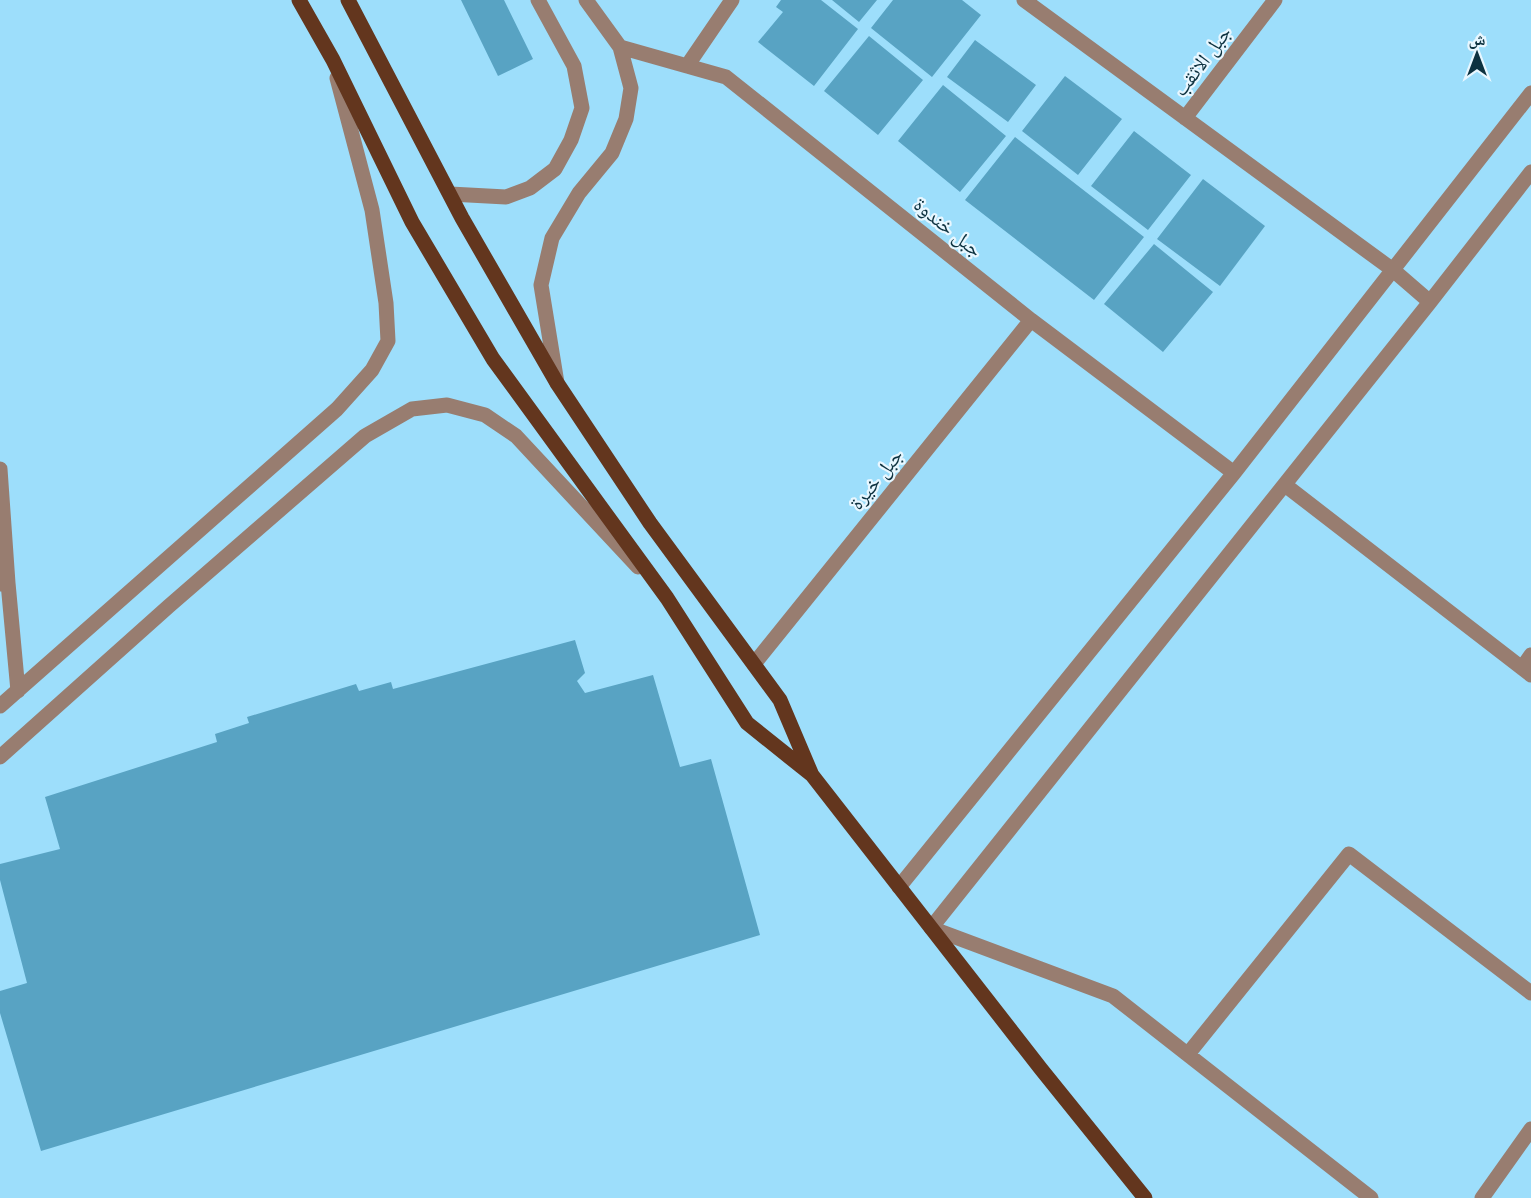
<svg xmlns="http://www.w3.org/2000/svg" width="1531" height="1198" font-family="'Golos Text','Noto Naskh Arabic',sans-serif">
<rect width="100%" height="100%" fill="#9ddefb"/>
<path fill="#58a3c3" d="M 461,0 L 504,0 L 533,59 L 498,76 Z
M 781,0 L 821,0 L 858,29 L 814,86 L 758,42 L 783,12 L 776,7 Z
M 832,0 L 877,0 L 859,22 Z
M 893,0 L 962,0 L 981,15 L 932,77 L 871,28 Z
M 869,36 L 923,80 L 878,135 L 824,91 Z
M 975,40 L 1036,85 L 1008,122 L 947,77 Z
M 1065,76 L 1122,119 L 1078,175 L 1022,131 Z
M 943,85 L 1006,136 L 960,192 L 898,141 Z
M 1134,131 L 1191,175 L 1148,230 L 1091,186 Z
M 1015,137 L 1144,237 L 1094,300 L 965,200 Z
M 1203,179 L 1265,226 L 1220,286 L 1157,239 Z
M 1154,244 L 1213,292 L 1163,352 L 1104,304 Z
M 575,640 L 585,673 L 577,681 L 585,693 L 653,675 L 680,767 L 711,759 L 760,935 L 41,1151 L 0,1013 L 0,991 L 27,983 L 0,880 L 0,864 L 60,849 L 45,797 L 217,742 L 215,734 L 249,723 L 247,717 L 356,684 L 359,691 L 391,682 L 393,689 Z"/>
<g fill="none" stroke-linecap="round" stroke-linejoin="round">
<path stroke="#987d70" stroke-width="15" d="M 1024,0 L 1393,270 L 1430,302
M 620,47 L 726,77 L 1031,320 L 1234,473
M 687,66 L 732,0
M 1185,118 L 1275,0
M 450,194 L 506,197 L 530,188 L 555,169 L 571,140 L 582,108 L 574,66 L 538,0
M 557,383 L 541,285 L 552,238 L 579,193 L 612,153 L 626,119 L 631,88 L 620,47 L 586,0
M 0,469 L 8,583 L 0,584
M 1285,485 L 1531,675
M 8,583 L 18,691
M 754,664 L 1031,320
M 1522,668 L 1531,655
M 0,706 L 337,409 L 372,370 L 388,341 L 386,303 L 372,210 L 337,78
M 0,757 L 169,606 L 365,436 L 412,409 L 447,405 L 485,415 L 516,436 L 638,567
M 899,887 L 1234,473 L 1531,93
M 1188,1054 L 1349,854 L 1531,993
M 1371,1198 L 1113,996 L 931,928 L 1430,302 L 1531,172
M 1482,1198 L 1531,1129"/>
<path stroke="#63361e" stroke-width="15" d="M 299,0 L 333,60 L 412,222 L 493,359 L 667,598 L 747,723 L 812,775 L 1041,1069 L 1145,1198
M 348,0 L 462,218 L 557,383 L 650,523 L 780,700 L 811,773"/>
</g>
<g text-anchor="middle" stroke-width="4.5" stroke-linejoin="round" paint-order="stroke">
<g font-size="20" fill="#0d3240" stroke="#e8f7ff">
<text transform="translate(1202 61) rotate(-53)" y="7">جبل الاثقب</text>
<text transform="translate(948 227) rotate(39)" y="7">جبل خندوة</text>
<text transform="translate(876 479) rotate(-51)" y="7">جبل خيرة</text>
</g>
</g>
<g transform="translate(1477 54)" stroke="#e8f7ff" stroke-width="4.5" paint-order="stroke">
<path d="M0-4.5L10 22L0 15L-10 22Z" fill="#0d3240"/>
<text y="-9" font-size="16" font-weight="bold" text-anchor="middle" fill="#0d3240">ش</text>
</g>
</svg>
